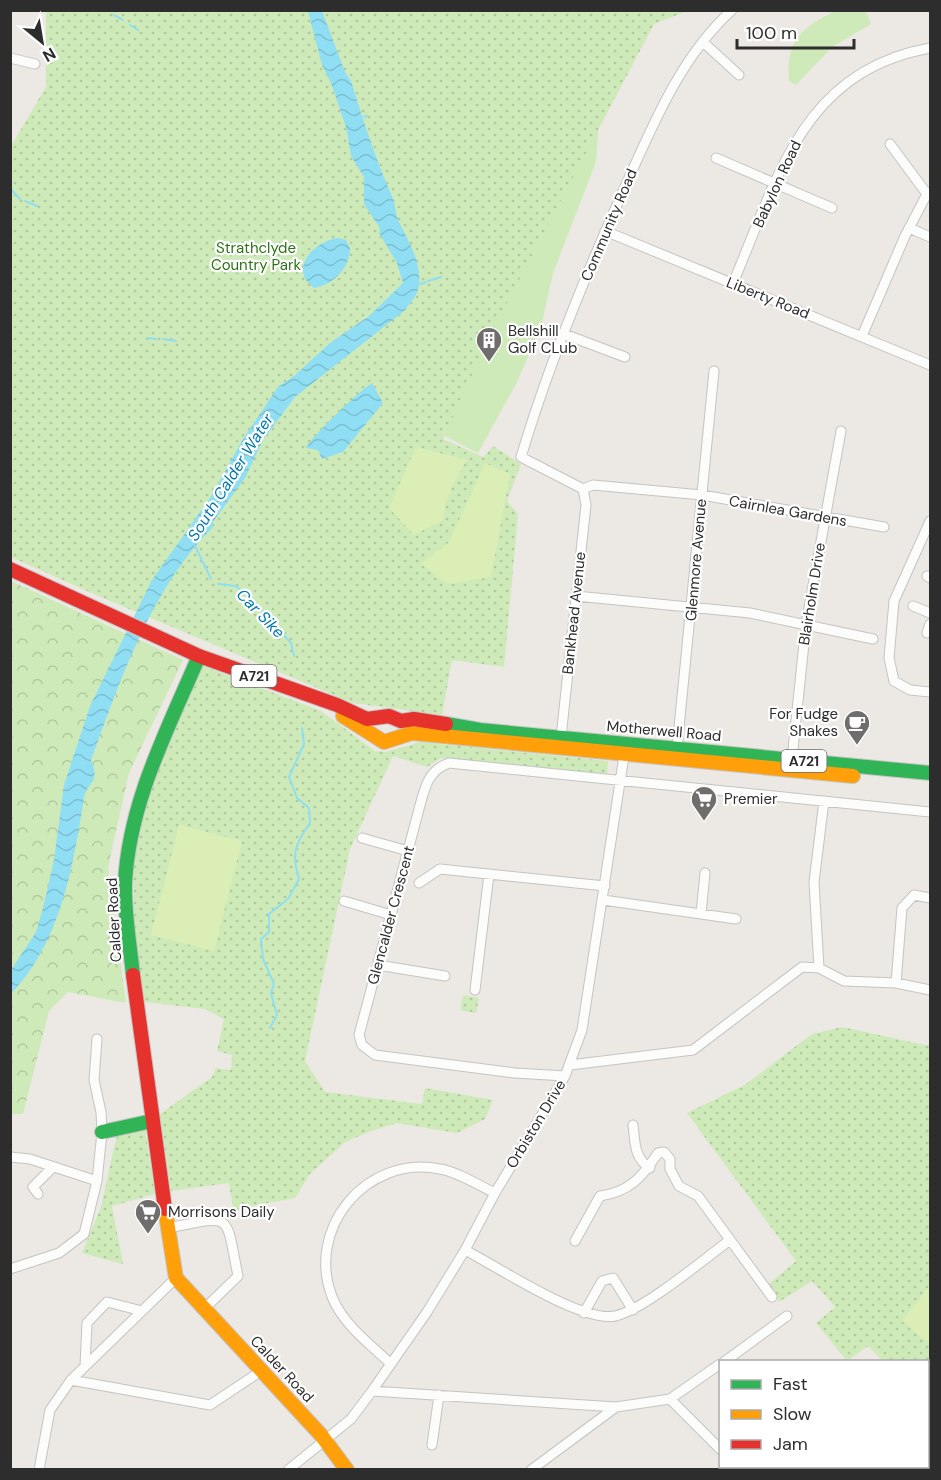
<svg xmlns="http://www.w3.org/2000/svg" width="941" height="1480" font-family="'DM Sans',sans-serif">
<defs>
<pattern id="forest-crowns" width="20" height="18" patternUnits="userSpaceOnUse" patternTransform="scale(1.5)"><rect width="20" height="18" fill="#ceeab9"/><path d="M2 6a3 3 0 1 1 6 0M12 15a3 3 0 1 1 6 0" fill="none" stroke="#b1c99f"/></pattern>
<pattern id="park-dots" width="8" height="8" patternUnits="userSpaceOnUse" patternTransform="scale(1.5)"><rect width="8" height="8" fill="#ceeab9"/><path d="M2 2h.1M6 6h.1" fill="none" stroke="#b1c99f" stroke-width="1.8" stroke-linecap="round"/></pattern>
<pattern id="water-waves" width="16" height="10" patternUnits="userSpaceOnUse" patternTransform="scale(1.5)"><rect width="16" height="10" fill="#90def3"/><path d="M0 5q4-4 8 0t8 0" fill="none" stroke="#7cbfd1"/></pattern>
</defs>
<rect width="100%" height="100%" fill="#ece8e3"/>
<path fill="#ceeab9" d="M 835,11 L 866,11 L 871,24 L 832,47 L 796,85 L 789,81 C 786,40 801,28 835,11 Z
M 593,93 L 598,132 L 596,162 L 553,273 L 541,327 L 516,384 L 478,453 L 445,436 L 450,415 Z"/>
<path fill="url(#forest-crowns)" d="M 11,581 L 183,660 L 129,773 L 108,867 L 126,1003 L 68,992 L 49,1011 L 23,1114 L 11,1114 Z"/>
<path fill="url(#park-dots)" d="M 46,11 L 687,11 L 654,24 L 491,333 L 443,439 L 483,457 L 493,446 L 521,464 L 507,501 L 518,514 L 504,667 L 452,660 L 442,715 L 353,703 L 96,595 L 11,557 L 11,146 L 46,87 Z
M 201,665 L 321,711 L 375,751 L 386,752 L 420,742 L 608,761 L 607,775 L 441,758 L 427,767 L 393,756 L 350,849 L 305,1061 L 325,1092 L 422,1104 L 425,1088 L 493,1100 L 485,1119 L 457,1133 L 397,1123 L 371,1131 L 345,1142 L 310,1174 L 295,1198 L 241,1208 L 229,1219 L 227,1216 L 233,1207 L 229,1183 L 171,1191 L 160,1114 L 212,1077 L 216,1068 L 231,1070 L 232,1055 L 217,1051 L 224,1019 L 205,1009 L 144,1002 C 134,932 124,857 148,788 C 163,746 184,706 201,665 Z
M 463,995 L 479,998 L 476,1013 L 460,1010 Z
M 842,1027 L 930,1046 L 930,1469 L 868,1469 L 870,1466 L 928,1466 L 928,1362 L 883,1361 L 868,1346 L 847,1361 L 816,1323 L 835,1307 L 812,1281 L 779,1302 L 769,1284 L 796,1261 L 687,1113 L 745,1085 L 812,1034 Z
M 145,1129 L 155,1194 L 112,1206 L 123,1264 L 82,1253 L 101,1207 L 117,1135 Z"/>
<path fill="#dbeeb6" d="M 416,447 L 467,460 C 455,479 445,497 443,520 L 414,535 L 389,508 Z
M 485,463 L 510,474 L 491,577 L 448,584 L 421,564 L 449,542 Z
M 179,825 L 242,841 L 214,951 L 151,935 Z
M 930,1285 L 930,1344 L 902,1321 Z"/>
<path fill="url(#water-waves)" d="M 308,11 L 322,11 L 345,72 L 351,81 C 363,120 375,157 391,194 C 396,203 395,216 400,224 C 408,240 418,256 419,275 C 421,292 414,298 404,311 L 295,397 L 263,440 L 245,478 L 213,522 L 213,527 C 150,590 121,679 91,760 C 101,784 87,781 84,798 C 73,867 61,941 11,994 L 11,970 L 36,932 L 43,908 L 54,860 L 64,785 L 90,706 L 152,580 L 210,498 L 243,439 L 278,387 L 294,376 L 330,343 L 369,316 L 403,283 L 397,263 L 379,233 L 380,228 L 364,204 L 364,177 L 351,156 L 346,127 L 331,83 L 322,65 Z
M 338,238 L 346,240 L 350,248 C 350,268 333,285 314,288 C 287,268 315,241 338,238 Z
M 372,383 L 383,403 L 343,452 L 322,459 L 318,450 L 306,448 C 313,435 359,391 372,383 Z"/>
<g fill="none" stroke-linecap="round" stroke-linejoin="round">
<path stroke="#90def3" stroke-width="2" d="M 114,15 L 123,20
M 130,25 L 138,30
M 364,117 L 367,116
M 10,188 L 20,199
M 25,201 L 37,206
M 428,281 L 441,277
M 420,284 L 426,282
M 148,338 L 156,339
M 163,339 L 176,341
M 195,546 L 211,579
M 218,584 L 236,586 L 250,598 L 291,643 L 294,656
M 270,1028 L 277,1015 L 271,993 L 274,984 L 263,959 L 261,939 L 269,932 L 269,914 L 288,899 L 299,879 C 291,854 295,844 310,823 L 309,808 L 297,798 L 289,777 L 304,744 L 302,728"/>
<g stroke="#c5c4c4" stroke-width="11">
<path id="street" d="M 703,42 L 739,75
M 10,58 L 35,64
M 890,144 L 927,194
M 716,158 L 832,208
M 909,228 L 930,237
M 605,231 L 930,365
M 733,283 C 778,178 802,71 930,48
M 564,334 L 625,357
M 862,336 L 905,236 L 927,194 L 930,192
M 583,489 L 521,457 C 548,366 585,276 624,189 C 652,127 680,57 732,10
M 583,489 L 593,485 L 702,495 L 884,527
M 930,521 L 894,601 L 889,658 L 894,681 L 910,690 L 930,692
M 927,576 L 930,578
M 576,596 L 750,613 L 873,639
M 913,606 L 930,613
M 927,633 L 930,624
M 561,737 L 586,505 L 583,489
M 677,748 L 714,371
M 792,759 L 806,624 L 841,431
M 362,838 L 408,851
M 419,883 L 440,869 L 605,886
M 603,900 L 736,919
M 344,901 L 391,915
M 701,914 L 705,873
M 378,965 L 445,976
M 819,968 L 814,882 L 824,801
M 896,983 L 902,908 L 914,895 L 930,898
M 475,990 L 489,874
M 570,1065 L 693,1050 L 802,967 L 819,968 L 844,981 L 896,983 L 930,990
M 565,1076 L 515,1073 L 375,1055 L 362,1045 L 359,1035 L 419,809 C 425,788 427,771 449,763 L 930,812
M 633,1125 C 635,1141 634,1159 650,1168
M 10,1157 L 30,1159 L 97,1181
M 38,1194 L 33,1187 L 52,1168
M 168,1228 C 234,1215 225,1212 238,1276 L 204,1309
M 575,1241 L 600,1196 C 630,1192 643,1176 658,1153 L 664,1152 L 670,1159 L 670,1169 L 679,1186 L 698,1196 L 772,1297
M 465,1250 C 498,1267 582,1323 615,1316 C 644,1310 704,1259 730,1240
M 10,1269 L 59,1253 L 84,1234 L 97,1181 L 102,1132 L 101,1112 L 94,1080 L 97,1039
M 584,1313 L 602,1281 L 613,1278 L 633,1310
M 724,1362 L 787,1316
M 391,1364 C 371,1345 344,1325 333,1299 C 304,1230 366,1154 440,1169 C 458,1172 478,1185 495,1193
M 85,1366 L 87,1323 L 107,1302 L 142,1311
M 71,1380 L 210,1405 L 261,1371
M 372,1391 L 616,1407
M 670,1399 L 720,1449
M 432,1445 L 439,1395
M 738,1466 L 741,1470
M 39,1470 L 50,1410 L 71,1380 L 176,1278
M 288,1470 L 351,1419 L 372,1391 L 427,1312 L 465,1250 L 495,1193 L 565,1076 L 582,1030 L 624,756
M 531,1470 L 616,1407 L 670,1399 L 720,1364
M 771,1470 L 774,1466"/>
</g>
<g stroke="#c5c4c4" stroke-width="16">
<path id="fast" d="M 446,724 L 480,730 L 930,773
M 133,975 C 130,945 124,913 125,883 C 129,802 168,729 199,656
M 102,1132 L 152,1121"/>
</g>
<g stroke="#c5c4c4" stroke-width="16">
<path id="slow" d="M 343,716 L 384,742 L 412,733 L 853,776
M 165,1209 L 176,1278 L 321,1435 L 347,1470"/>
</g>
<g stroke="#c5c4c4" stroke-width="16">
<path id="jam" d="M 10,569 L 199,656 L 337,705 L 367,719 L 389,716 L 401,721 L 414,719 L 446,724
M 133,975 L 165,1209"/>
</g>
<use href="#street" stroke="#fcfcfb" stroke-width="9"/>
<use href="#fast" stroke="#30b455" stroke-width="14"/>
<use href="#slow" stroke="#ff9f0a" stroke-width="14"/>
<use href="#jam" stroke="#e5322d" stroke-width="14"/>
</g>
<defs>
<g id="building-pin" transform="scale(1.35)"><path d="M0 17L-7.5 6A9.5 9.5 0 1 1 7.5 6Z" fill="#706e6d" stroke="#fff"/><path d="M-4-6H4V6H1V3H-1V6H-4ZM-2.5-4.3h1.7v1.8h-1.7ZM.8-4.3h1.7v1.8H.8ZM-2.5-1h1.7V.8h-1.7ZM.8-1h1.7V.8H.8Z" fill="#fff"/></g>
<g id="cafe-pin" transform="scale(1.35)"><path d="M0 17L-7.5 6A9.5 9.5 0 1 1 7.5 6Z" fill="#706e6d" stroke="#fff"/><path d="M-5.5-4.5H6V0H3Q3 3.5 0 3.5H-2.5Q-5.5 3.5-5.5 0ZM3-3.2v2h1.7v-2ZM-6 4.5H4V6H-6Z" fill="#fff"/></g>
<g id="supermarket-pin" transform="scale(1.35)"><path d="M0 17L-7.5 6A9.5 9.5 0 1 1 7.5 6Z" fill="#706e6d" stroke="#fff"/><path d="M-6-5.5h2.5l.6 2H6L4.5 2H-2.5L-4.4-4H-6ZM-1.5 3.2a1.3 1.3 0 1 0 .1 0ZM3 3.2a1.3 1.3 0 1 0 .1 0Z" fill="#fff"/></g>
</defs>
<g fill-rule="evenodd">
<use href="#building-pin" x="489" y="340"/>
<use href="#cafe-pin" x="857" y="723"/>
<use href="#supermarket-pin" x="704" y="799"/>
<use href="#supermarket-pin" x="148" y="1212"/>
</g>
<g text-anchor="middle" stroke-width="4.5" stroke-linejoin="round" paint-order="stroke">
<g fill="#fff" stroke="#6c6c6c" stroke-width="1.5">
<rect x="231.5" y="665" width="45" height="22" rx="4.5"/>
<rect x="781.5" y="750" width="45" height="22" rx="4.5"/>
</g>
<g font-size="14" font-weight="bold" fill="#2d2d2d">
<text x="254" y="681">A721</text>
<text x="804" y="766">A721</text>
</g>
<g font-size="15" fill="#2d2d2d" stroke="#fff">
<text transform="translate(777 184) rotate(-65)" y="5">Babylon Road</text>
<text transform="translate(609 225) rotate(-67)" y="5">Community Road</text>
<text transform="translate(768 298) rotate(22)" y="5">Liberty Road</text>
<text transform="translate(788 511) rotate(10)" y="5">Cairnlea Gardens</text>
<text transform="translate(696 560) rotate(-85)" y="5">Glenmore Avenue</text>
<text transform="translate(812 594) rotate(-81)" y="5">Blairholm Drive</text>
<text transform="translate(574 613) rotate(-84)" y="5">Bankhead Avenue</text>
<text transform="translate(664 731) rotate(5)" y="5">Motherwell Road</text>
<text transform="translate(391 915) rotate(-75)" y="5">Glencalder Crescent</text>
<text transform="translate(114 920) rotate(-93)" y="5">Calder Road</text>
<text transform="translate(536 1124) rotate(-59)" y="5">Orbiston Drive</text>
<text transform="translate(282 1369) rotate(47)" y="5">Calder Road</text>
</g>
<g font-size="15" fill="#2b7314" stroke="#fff">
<text x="256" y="253">Strathclyde<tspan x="256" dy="17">Country Park</tspan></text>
</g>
<g font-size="15" fill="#2d2d2d" stroke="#fff" text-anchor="start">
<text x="508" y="336">Bellshill<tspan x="508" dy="17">Golf CLub</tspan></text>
<text x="838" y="719" text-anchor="end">For Fudge<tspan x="838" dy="17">Shakes</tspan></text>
<text x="724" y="804">Premier</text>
<text x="168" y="1217">Morrisons Daily</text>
</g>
<g font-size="16" font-style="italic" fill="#0179ae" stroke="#fff">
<text transform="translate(230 477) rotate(-58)" y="6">South Calder Water</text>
<text transform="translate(261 613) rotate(46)" y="6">Car Sike</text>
</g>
</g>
<rect width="941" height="1480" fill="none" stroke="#2d2d2d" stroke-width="24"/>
<rect x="719" y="1360" width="210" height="108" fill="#ffffff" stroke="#ababab" stroke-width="1.5"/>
<rect x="731" y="1380" width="30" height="9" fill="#30b455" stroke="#ababab" stroke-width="1.5"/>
<text x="773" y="1390" font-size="18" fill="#2d2d2d">Fast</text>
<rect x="731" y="1410" width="30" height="9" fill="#ff9f0a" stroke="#ababab" stroke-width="1.5"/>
<text x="773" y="1420" font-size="18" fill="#2d2d2d">Slow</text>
<rect x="731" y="1440" width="30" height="9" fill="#e5322d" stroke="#ababab" stroke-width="1.5"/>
<text x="773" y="1450" font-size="18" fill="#2d2d2d">Jam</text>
<g transform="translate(42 42) rotate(150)" stroke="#ffffff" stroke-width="4.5" paint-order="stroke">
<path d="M0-4.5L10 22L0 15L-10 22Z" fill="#2d2d2d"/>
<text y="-9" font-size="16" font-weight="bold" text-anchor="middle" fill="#2d2d2d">N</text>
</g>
<path d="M737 39v9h117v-9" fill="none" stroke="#2d2d2d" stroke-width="3"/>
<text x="746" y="39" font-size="18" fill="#2d2d2d" stroke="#ffffff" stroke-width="4.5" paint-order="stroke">100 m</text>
</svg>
